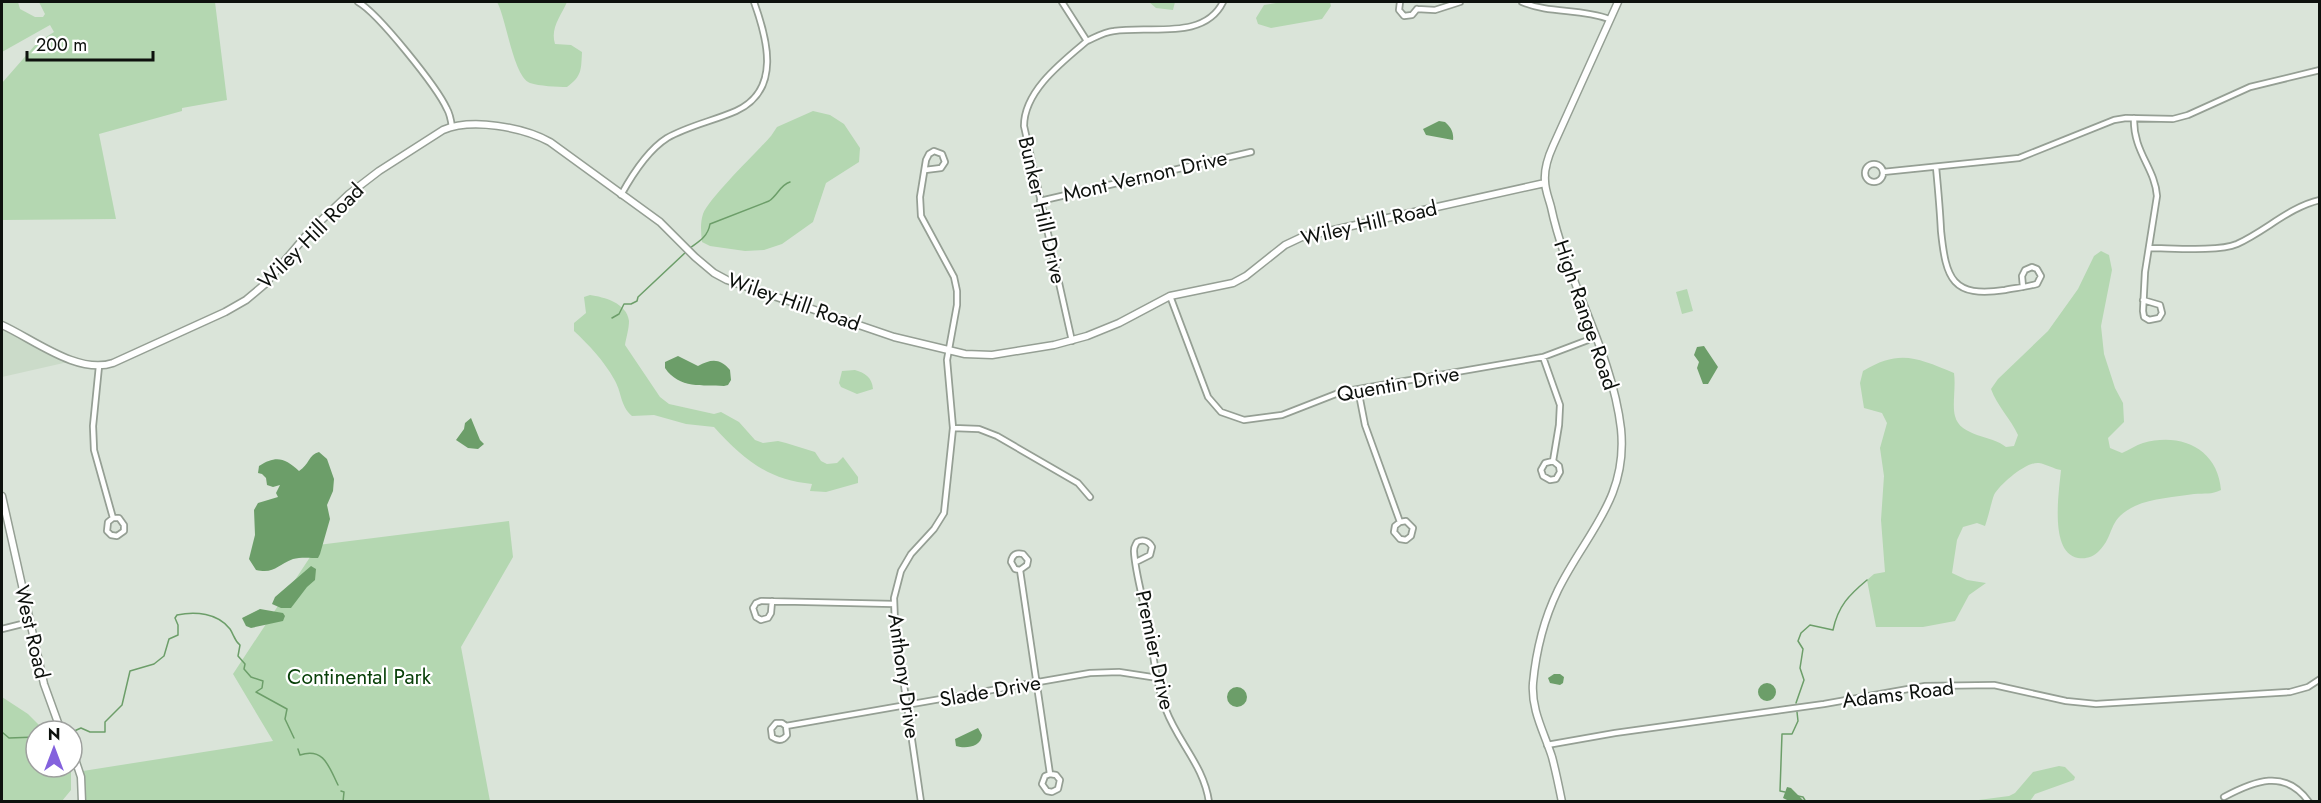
<svg xmlns="http://www.w3.org/2000/svg" width="2321" height="803" font-family="Jost,sans-serif">
<rect width="100%" height="100%" fill="#dae4d9"/>
<path fill="#cbdbc9" d="M 2,329 L 13,334 L 68,362 L 2,377 Z"/>
<path fill="#b4d7b1" d="M 2,2 L 18,2 L 20,9 L 35,17 L 43,17 L 45,14 L 39,2 L 215,2 L 227,100 L 182,108 L 182,111 L 99,134 L 116,219 L 2,220 L 2,83 L 37,43 L 54,32 L 50,25 L 2,52 Z
M 497,2 L 567,2 C 561,16 550,28 555,44 L 571,45 L 582,52 C 581,70 582,76 567,87 C 557,87 539,86 530,83 C 513,76 506,17 497,2 Z
M 1149,2 L 1175,2 L 1173,10 L 1156,8 Z
M 1282,2 L 1330,2 L 1331,6 L 1322,19 L 1271,28 L 1258,24 L 1256,18 L 1264,5 Z
M 813,111 L 830,115 L 844,124 L 860,148 L 859,162 L 826,183 L 813,222 L 782,244 L 764,250 L 745,251 L 710,246 L 702,242 C 701,233 700,223 703,214 C 709,198 757,152 771,136 L 777,127 Z
M 2101,251 L 2109,255 L 2112,270 L 2101,326 L 2104,354 L 2115,388 L 2123,403 L 2124,422 L 2108,438 L 2110,448 L 2122,453 C 2129,450 2136,445 2143,443 C 2181,432 2218,449 2221,490 C 2211,495 2205,493 2194,494 C 2176,497 2152,498 2135,506 C 2106,520 2116,534 2099,551 C 2093,557 2087,559 2078,558 C 2049,553 2059,492 2061,470 C 2054,469 2046,464 2039,463 C 2027,461 2000,484 1994,495 C 1992,500 1988,518 1985,526 L 1977,523 L 1963,527 L 1957,540 L 1952,573 L 1967,580 L 1986,583 L 1969,595 L 1955,621 L 1923,627 L 1876,627 L 1867,580 L 1874,574 L 1885,572 L 1881,520 L 1884,476 L 1880,448 L 1887,423 L 1882,413 L 1864,408 L 1860,383 L 1863,371 C 1900,349 1917,358 1954,373 C 1956,387 1952,405 1955,416 C 1960,437 1992,435 2006,447 L 2014,446 L 2018,435 C 2011,419 1997,406 1991,389 L 1998,379 L 2048,331 L 2078,289 L 2094,256 Z
M 1687,289 L 1693,311 L 1682,314 L 1676,292 Z
M 590,295 C 604,297 627,303 629,321 C 629,329 626,338 625,345 L 660,397 L 669,404 L 714,414 L 721,412 L 739,422 L 755,440 L 763,443 L 778,441 L 786,443 L 815,452 L 821,461 L 827,464 L 837,463 L 843,457 L 858,477 L 858,483 L 826,492 L 810,491 L 812,484 C 768,480 743,459 714,427 L 686,424 L 654,415 L 632,416 C 620,406 622,392 614,379 C 604,361 589,345 574,331 L 574,323 L 586,313 L 584,297 Z
M 855,370 C 865,373 872,377 873,389 L 857,394 L 841,387 L 839,383 L 842,371 Z
M 509,521 L 513,557 L 461,647 L 490,801 L 86,801 L 83,771 L 273,741 L 233,674 L 318,545 Z
M 2,697 L 28,714 L 45,731 L 36,731 L 36,767 L 71,767 L 71,790 L 62,801 L 2,801 Z
M 2059,766 L 2065,767 L 2075,777 L 2074,780 L 2035,794 L 2030,801 L 1971,801 L 2009,796 L 2015,793 L 2033,772 Z"/>
<path fill="#6c9e69" d="M 1439,121 L 1445,122 C 1451,127 1454,133 1453,140 L 1426,135 L 1423,129 Z
M 1704,346 L 1718,367 L 1708,384 L 1703,384 L 1697,368 L 1699,362 L 1694,355 L 1697,347 Z
M 678,356 L 698,366 C 711,359 720,358 730,370 L 731,380 L 728,385 L 724,386 C 703,385 679,389 665,368 L 665,362 Z
M 471,418 L 480,440 L 484,444 L 478,449 L 468,448 L 456,440 L 464,429 L 465,423 Z
M 319,452 L 327,459 L 334,479 L 333,491 L 327,505 L 330,519 L 320,554 L 318,558 C 311,558 300,557 293,559 C 277,565 275,574 256,570 L 249,559 L 255,535 L 254,510 L 258,503 L 278,497 L 276,493 L 280,485 L 273,487 L 267,485 L 266,478 L 262,474 L 258,473 L 259,466 C 276,455 285,458 299,471 C 309,465 309,454 319,452 Z
M 311,566 L 316,569 L 315,580 L 307,587 L 291,608 L 281,608 L 272,604 L 275,597 Z
M 260,609 L 283,613 L 285,616 L 283,621 L 251,628 L 246,626 L 242,618 Z
M 1554,674 L 1560,674 L 1564,677 L 1563,683 L 1560,685 L 1550,683 L 1548,678 Z
M1758 692a9 9 0 1 1 18 0a9 9 0 1 1-18 0Z
M1227 697a10 10 0 1 1 20 0a10 10 0 1 1-20 0Z
M 978,728 L 982,735 C 981,747 966,749 956,746 L 955,739 Z
M 1787,787 L 1791,788 L 1804,801 L 1789,801 L 1783,798 Z"/>
<g fill="none" stroke-linecap="round" stroke-linejoin="round">
<path stroke="#6c9e69" stroke-width="1.5" d="M 690,248 C 700,241 708,236 710,224 L 769,201 C 778,195 780,185 790,182
M 612,318 L 619,314 L 624,304 L 631,304 L 637,301 L 638,297 L 687,251
M 1796,703 L 1804,680 L 1800,668 L 1803,649 L 1798,641 L 1801,633 L 1810,625 L 1833,630 C 1838,606 1849,595 1867,580
M 2,732 L 9,738 L 36,737
M 72,732 L 81,728 L 90,732 L 105,732 L 105,722 L 122,705 L 130,671 L 154,664 L 164,656 L 169,639 L 178,635 L 178,625 L 175,618 L 177,615 C 195,611 218,613 230,629 C 234,635 234,640 240,645 L 238,656 L 245,664 L 244,669 L 251,677 L 263,681 L 262,688 L 256,692 L 287,709 L 285,719 L 294,738
M 298,749 L 300,755 C 324,747 329,767 338,785
M 341,791 L 344,792 L 343,802
M 1785,792 L 1780,791 L 1782,734 L 1792,734 L 1798,721 L 1797,712
M 1798,796 L 1803,797 L 1806,802"/>
<g stroke="#959f94" stroke-width="8">
<path id="minor" d="M 358,2 C 378,13 437,87 447,109 C 450,114 451,120 452,127
M 1062,2 L 1087,41 C 1062,62 1024,91 1024,126 L 1072,341
M 1400,2 L 1399,10 L 1404,16 L 1412,15 L 1417,9
M 1522,2 C 1550,14 1580,8 1609,19
M 1417,9 L 1435,10 L 1460,2
M 1087,41 C 1096,37 1104,32 1114,31 C 1149,25 1204,41 1223,2
M 2134,118 C 2133,152 2155,168 2157,196 L 2145,272 L 2143,311 L 2144,317 L 2149,320 L 2159,318 L 2162,313 L 2160,305 L 2143,300
M1865 173a9 9 0 1 1 18 0a9 9 0 1 1-18 0Z
M 1936,167 C 1938,188 1940,210 1941,231 C 1946,279 1952,298 2005,290 C 2015,288 2026,287 2037,284 L 2041,276 L 2037,269 L 2032,267 L 2025,270 L 2022,276 L 2023,287
M 1883,172 L 2019,158 L 2114,120 L 2126,118 L 2173,119 L 2188,115 L 2250,87 L 2320,70
M 621,195 C 632,175 648,150 667,138 C 688,126 713,121 736,111 C 782,90 767,38 754,2
M 1040,201 L 1251,152
M 2149,248 C 2171,248 2218,252 2237,244 C 2266,231 2289,207 2320,200
M 1170,296 L 1208,397 L 1221,412 L 1244,420 L 1282,415 L 1341,392 L 1543,357 L 1596,337
M 1543,357 L 1560,405 L 1559,425 L 1553,461 L 1545,463 L 1541,470 L 1543,476 L 1550,480 L 1556,479 L 1560,472 L 1559,466 L 1553,461
M 99,366 L 93,426 L 94,450 L 113,518 L 108,522 L 107,531 L 111,535 L 117,536 L 124,531 L 124,525 L 119,518 L 113,518
M 1358,389 L 1365,425 L 1400,522 L 1395,526 L 1394,532 L 1400,539 L 1406,540 L 1411,536 L 1413,528 L 1406,521 L 1400,522
M 953,428 L 979,429 L 997,436 L 1078,483 L 1090,497
M 1136,562 L 1150,555 L 1152,547 C 1149,541 1143,539 1137,542 C 1135,546 1134,546 1134,551 C 1135,572 1143,598 1147,619 C 1153,647 1155,683 1166,710 C 1178,742 1204,766 1209,802
M 1020,570 L 1015,569 L 1011,562 C 1012,555 1016,552 1023,554 L 1028,560 L 1027,565 L 1020,570 L 1050,774 L 1045,776 L 1042,784 L 1047,791 L 1052,792 L 1058,789 L 1060,780 L 1056,775 L 1050,774
M 772,601 L 771,613 L 768,618 L 761,620 L 756,617 L 753,608 L 756,603 L 761,601 L 894,604
M 2,629 L 30,622
M 786,726 L 787,735 C 783,741 778,741 772,737 L 771,729 L 776,723 L 782,723 L 786,726 L 1090,673 L 1119,672 L 1158,678
M 1547,745 L 1615,733 L 1824,704 L 1925,686 L 1994,685 L 2066,701 L 2096,704 L 2290,692 L 2308,687 L 2320,679
M 2224,797 C 2254,781 2285,768 2309,802
M 921,802 L 895,623 L 894,598 L 901,571 L 911,554 L 934,529 L 944,513 L 953,428 L 947,360 L 957,305 L 957,291 L 954,277 L 921,216 L 920,197 L 926,160 L 929,154 L 934,151 L 942,154 L 945,162 L 941,168 L 925,170"/>
</g>
<g stroke="#959f94" stroke-width="9">
<path id="tertiary" d="M 2,325 C 33,339 78,375 113,363 L 225,312 L 246,300 L 265,284 L 310,231 L 349,194 L 379,171 L 443,130 C 472,118 523,127 550,142 L 660,222 L 695,257 L 714,273 L 727,280 L 894,337 L 965,354 L 992,355 L 1054,345 L 1087,336 L 1119,323 L 1170,296 L 1233,283 L 1246,276 L 1285,245 L 1302,237 L 1545,183
M 2,496 L 44,684 L 61,731
M 72,750 L 81,777 L 82,802
M 1562,802 C 1559,787 1556,772 1552,757 C 1544,732 1531,710 1533,683 C 1536,651 1544,619 1558,590 C 1586,533 1628,499 1621,429 C 1612,351 1567,283 1551,207 C 1549,199 1545,190 1545,181 C 1544,169 1548,157 1553,146 L 1618,2"/>
</g>
<use href="#minor" stroke="#fff" stroke-width="4.5"/>
<use href="#tertiary" stroke="#fff" stroke-width="6"/>
</g>
<g text-anchor="middle" stroke-width="4.5" stroke-linejoin="round" paint-order="stroke">
<g font-size="21" fill="#0d110d" stroke="#fff">
<text transform="translate(1145 176) rotate(-13)" y="7">Mont Vernon Drive</text>
<text transform="translate(1042 210) rotate(77)" y="7">Bunker Hill Drive</text>
<text transform="translate(1369 223) rotate(-13)" y="7">Wiley Hill Road</text>
<text transform="translate(311 236) rotate(-45)" y="7">Wiley Hill Road</text>
<text transform="translate(794 302) rotate(19)" y="7">Wiley Hill Road</text>
<text transform="translate(1586 315) rotate(71)" y="7">High Range Road</text>
<text transform="translate(1398 384) rotate(-10)" y="7">Quentin Drive</text>
<text transform="translate(32 632) rotate(77)" y="7">West Road</text>
<text transform="translate(1155 650) rotate(78)" y="7">Premier Drive</text>
<text transform="translate(904 676) rotate(82)" y="7">Anthony Drive</text>
<text transform="translate(990 691) rotate(-10)" y="7">Slade Drive</text>
<text transform="translate(1898 694) rotate(-7)" y="7">Adams Road</text>
</g>
<g font-size="21" fill="#094009" stroke="#fff">
<text x="359" y="684">Continental Park</text>
</g>
</g>
<rect width="2321" height="803" fill="none" stroke="#0d110d" stroke-width="6"/>
<g transform="translate(54 749)"><circle r="28" fill="#ffffff" stroke="#9ea09e" stroke-width="1.5"/>
<path d="M0-4.5L10 22L0 15L-10 22Z" fill="#8462dd"/>
<text y="-9" font-size="16" font-weight="bold" text-anchor="middle" fill="#0d110d">N</text>
</g>
<path d="M27 51v9h126v-9" fill="none" stroke="#0d110d" stroke-width="3"/>
<text x="36" y="51" font-size="18" fill="#0d110d" stroke="#ffffff" stroke-width="4.5" paint-order="stroke">200 m</text>
</svg>
